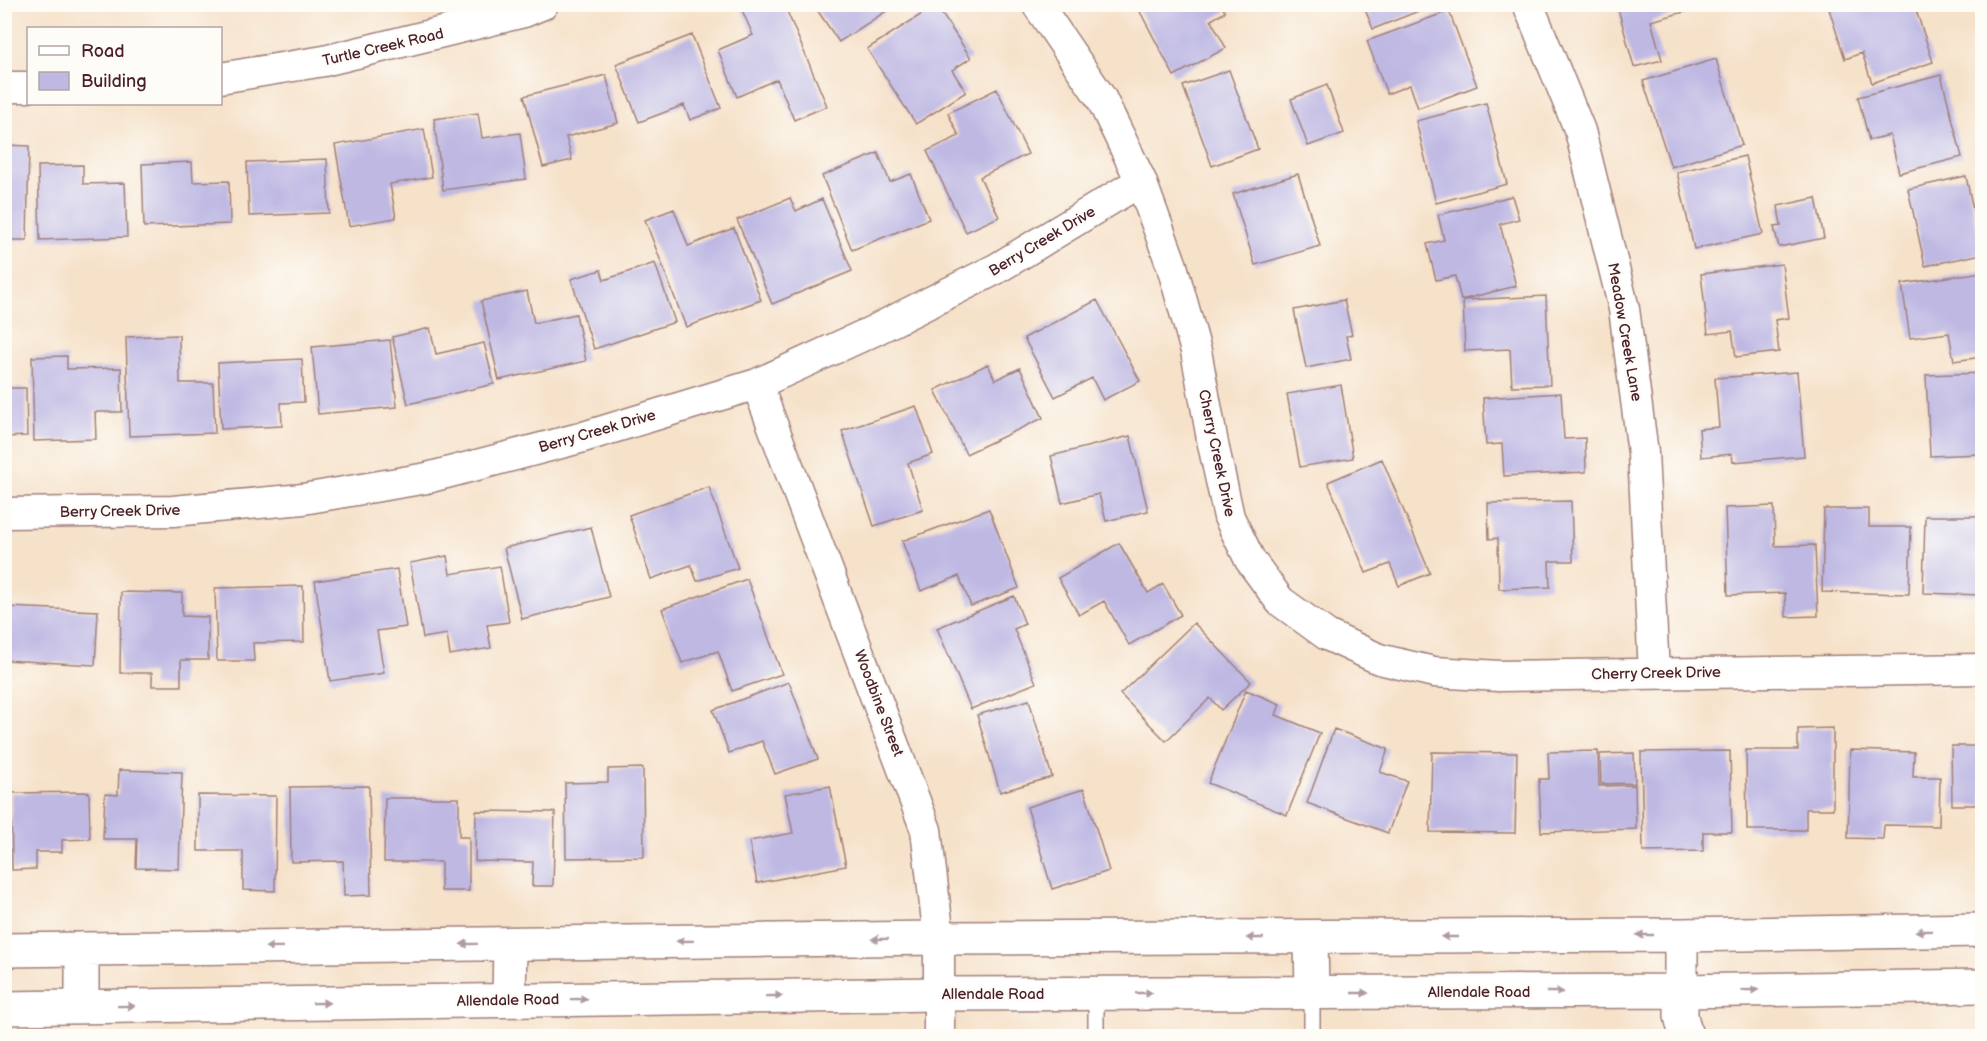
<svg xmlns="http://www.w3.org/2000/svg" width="1987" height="1041" font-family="'Balsamiq Sans',sans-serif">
<rect width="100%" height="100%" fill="#fdfcf7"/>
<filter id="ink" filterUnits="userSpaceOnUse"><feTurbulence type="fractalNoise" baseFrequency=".0167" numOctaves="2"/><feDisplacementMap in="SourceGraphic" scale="12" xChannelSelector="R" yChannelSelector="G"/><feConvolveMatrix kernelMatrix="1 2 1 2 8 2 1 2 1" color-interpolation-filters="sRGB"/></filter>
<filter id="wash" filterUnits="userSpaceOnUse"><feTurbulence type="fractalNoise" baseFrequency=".008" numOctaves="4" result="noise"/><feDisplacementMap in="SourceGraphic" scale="24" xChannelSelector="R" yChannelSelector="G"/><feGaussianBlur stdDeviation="1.35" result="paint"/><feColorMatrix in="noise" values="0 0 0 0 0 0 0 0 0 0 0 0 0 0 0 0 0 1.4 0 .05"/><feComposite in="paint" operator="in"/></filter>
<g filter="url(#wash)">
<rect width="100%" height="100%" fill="#f6e1c9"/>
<g id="blocks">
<path fill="#beb8e3" d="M 70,4 L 97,4 L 97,7 L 70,6 Z
M 748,4 L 784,4 L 827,106 L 794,120 L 777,79 L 737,97 L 718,50 L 753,35 L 741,8 Z
M 813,4 L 889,4 L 891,8 L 839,42 Z
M 1136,4 L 1221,4 L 1225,12 L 1211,20 L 1226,48 L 1174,76 Z
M 1363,4 L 1434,4 L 1434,5 L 1373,29 Z
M 1843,4 L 1914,4 L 1933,62 L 1872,83 L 1862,53 L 1845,59 L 1829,9 Z
M 936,5 L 971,58 L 952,70 L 966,92 L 916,124 L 867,49 Z
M 1617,5 L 1702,5 L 1703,7 L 1651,21 L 1662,60 L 1634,67 Z
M 1449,11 L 1477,86 L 1418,108 L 1410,85 L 1387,94 L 1367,41 Z
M 692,35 L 721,108 L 690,120 L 684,105 L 639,122 L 616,64 Z
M 1716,59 L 1742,145 L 1671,167 L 1643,81 Z
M 1229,70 L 1258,149 L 1212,166 L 1183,86 Z
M 606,75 L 618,123 L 566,137 L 572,160 L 543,167 L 524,96 Z
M 1941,75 L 1962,157 L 1899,173 L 1890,135 L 1869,140 L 1858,97 Z
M 1327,85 L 1344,133 L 1308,146 L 1291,99 Z
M 997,89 L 1028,154 L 980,177 L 999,217 L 966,232 L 927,151 L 959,136 L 948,113 Z
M 1486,103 L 1507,184 L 1436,203 L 1416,121 Z
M 478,113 L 482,138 L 520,133 L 526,179 L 443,190 L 434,119 Z
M 424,129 L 432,177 L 390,184 L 396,218 L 349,226 L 335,145 Z
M 4,145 L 29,146 L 27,240 L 4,240 Z
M 878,153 L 890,182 L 911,174 L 929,219 L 852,250 L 822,176 Z
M 1745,156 L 1763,234 L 1694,249 L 1677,172 Z
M 327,159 L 329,213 L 249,216 L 247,162 Z
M 192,162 L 193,182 L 229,181 L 230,224 L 144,227 L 142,164 Z
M 83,165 L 83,184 L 125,183 L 127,237 L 40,240 L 38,166 Z
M 1298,174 L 1320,246 L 1255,265 L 1233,194 Z
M 1966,176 L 1982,254 L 1925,266 L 1908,189 Z
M 1512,196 L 1519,219 L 1500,224 L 1516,286 L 1461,300 L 1455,276 L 1436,280 L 1427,244 L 1444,240 L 1438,215 Z
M 790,198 L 796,211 L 822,199 L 852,271 L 772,304 L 737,220 Z
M 1816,198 L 1824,238 L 1779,247 L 1774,227 L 1781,226 L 1778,206 Z
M 674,209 L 688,246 L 734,228 L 761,300 L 686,327 L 645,220 Z
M 655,263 L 675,322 L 594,349 L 571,279 L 601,270 L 604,280 Z
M 1782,264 L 1789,318 L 1775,320 L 1779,352 L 1736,357 L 1732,331 L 1708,334 L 1701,274 Z
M 1982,272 L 1982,357 L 1954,361 L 1949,333 L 1910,338 L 1902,284 Z
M 527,291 L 534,323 L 576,314 L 586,361 L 499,380 L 481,301 Z
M 1546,296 L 1550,385 L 1512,386 L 1510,349 L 1465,351 L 1463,300 Z
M 1097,300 L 1140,381 L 1103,400 L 1092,378 L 1055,397 L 1024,338 Z
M 1344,300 L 1352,335 L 1346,336 L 1351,359 L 1306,368 L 1294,310 Z
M 430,328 L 436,354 L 484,343 L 494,384 L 408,404 L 392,337 Z
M 179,335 L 180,383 L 213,383 L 215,433 L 129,436 L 126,337 Z
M 390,340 L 397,407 L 318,414 L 312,347 Z
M 67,356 L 67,369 L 121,368 L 122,412 L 95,412 L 96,439 L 34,441 L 32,357 Z
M 302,359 L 304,402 L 281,403 L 282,426 L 221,429 L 218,363 Z
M 988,364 L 995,380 L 1020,368 L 1043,418 L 966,454 L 935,390 Z
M 1797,372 L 1804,456 L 1733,462 L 1732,454 L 1701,457 L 1699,429 L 1719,427 L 1715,378 Z
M 1982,373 L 1982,454 L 1930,456 L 1926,375 Z
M 1341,385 L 1353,458 L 1300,467 L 1287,394 Z
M 4,388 L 26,388 L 27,436 L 4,437 Z
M 1561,393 L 1564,439 L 1585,438 L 1586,472 L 1504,476 L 1502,444 L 1486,445 L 1483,398 Z
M 916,406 L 933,454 L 908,463 L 923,510 L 874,526 L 842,431 Z
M 1130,436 L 1148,511 L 1106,521 L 1099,494 L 1062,503 L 1051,456 Z
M 1382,459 L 1430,573 L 1399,586 L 1390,564 L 1366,573 L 1328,482 Z
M 709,487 L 738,568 L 697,581 L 691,565 L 651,579 L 629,515 Z
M 1571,501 L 1573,561 L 1549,561 L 1550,587 L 1499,589 L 1498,538 L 1489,539 L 1488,503 Z
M 1774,506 L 1775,546 L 1815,545 L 1818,616 L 1786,617 L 1785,593 L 1728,595 L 1725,508 Z
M 989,509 L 1019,588 L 971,606 L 959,576 L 921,591 L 902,541 Z
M 1824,509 L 1869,509 L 1869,527 L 1911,527 L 1909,594 L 1822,592 Z
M 1925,516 L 1982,516 L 1982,595 L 1923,593 Z
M 591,527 L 609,597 L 522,619 L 504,548 Z
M 1119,543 L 1148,593 L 1163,584 L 1181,615 L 1129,645 L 1104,601 L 1079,615 L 1058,578 Z
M 447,556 L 450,574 L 500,566 L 509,622 L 487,625 L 491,648 L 450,655 L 447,634 L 423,638 L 410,563 Z
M 397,569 L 406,627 L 377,631 L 384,673 L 330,681 L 315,581 Z
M 747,579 L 782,674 L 732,691 L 718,651 L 682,663 L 662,609 Z
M 303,586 L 304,642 L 253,643 L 254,661 L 217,661 L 215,588 Z
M 121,592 L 182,593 L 182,616 L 208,617 L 208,660 L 181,660 L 181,686 L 152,686 L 152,673 L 120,673 Z
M 1014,596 L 1025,624 L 1014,629 L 1036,683 L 971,709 L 937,628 Z
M 7,607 L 98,611 L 95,665 L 5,660 Z
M 1194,623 L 1251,682 L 1221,710 L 1210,698 L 1166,741 L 1120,694 Z
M 789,682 L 818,759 L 775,774 L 762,741 L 729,753 L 713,710 Z
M 1246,690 L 1280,704 L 1276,715 L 1320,733 L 1287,815 L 1208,783 Z
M 1029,700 L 1052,777 L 1000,792 L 977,715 Z
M 1833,728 L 1833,809 L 1806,809 L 1806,830 L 1747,830 L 1746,750 L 1798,750 L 1798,729 Z
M 1334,729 L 1388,749 L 1380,772 L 1407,781 L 1388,833 L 1307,803 Z
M 1951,746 L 1982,746 L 1982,805 L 1952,805 Z
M 1850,750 L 1914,752 L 1913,777 L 1940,777 L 1939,826 L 1884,825 L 1883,839 L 1848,838 Z
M 1598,751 L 1599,786 L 1635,785 L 1636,829 L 1541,832 L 1539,779 L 1549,779 L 1548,752 Z
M 1730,751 L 1732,832 L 1703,832 L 1703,851 L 1643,852 L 1641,752 Z
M 1432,752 L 1517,753 L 1515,833 L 1430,832 Z
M 1634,753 L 1635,783 L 1601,784 L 1600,754 Z
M 643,768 L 644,857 L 566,858 L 565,783 L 608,782 L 608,769 Z
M 119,770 L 182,772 L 179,869 L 136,868 L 137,839 L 103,839 L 105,794 L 118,795 Z
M 369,786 L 371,895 L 344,896 L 343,861 L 291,862 L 290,787 Z
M 830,786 L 846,866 L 757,883 L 749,841 L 793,833 L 785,794 Z
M 1084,789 L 1109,871 L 1052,889 L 1027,807 Z
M 89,792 L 90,839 L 62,840 L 62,852 L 36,852 L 36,869 L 12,870 L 11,793 Z
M 198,795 L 276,796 L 275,891 L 243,890 L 243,851 L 198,851 Z
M 385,798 L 459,798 L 459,837 L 469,837 L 469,891 L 441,891 L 441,862 L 384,862 Z
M 476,811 L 555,812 L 553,886 L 532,886 L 533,862 L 475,861 Z"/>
</g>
</g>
<g filter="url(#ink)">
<use href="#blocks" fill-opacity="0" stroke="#a0807a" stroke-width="1.5"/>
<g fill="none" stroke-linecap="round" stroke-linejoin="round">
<g stroke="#a0807a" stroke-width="18">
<path id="service" d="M 1312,993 L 1312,1036
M 1096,994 L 1096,1036"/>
</g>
<g stroke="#a0807a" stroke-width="33">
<path id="minor" d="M 1037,4 L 1101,98 L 1141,181 L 1172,266 L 1196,351 L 1213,444 L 1229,517 L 1250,560 L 1280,601 L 1327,635 L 1379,659 L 1434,672 L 1499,676 L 1982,669
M 1528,4 L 1580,131 L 1624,309 L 1643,453 L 1654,673
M 220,78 L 324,61 L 524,12 L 543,4
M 4,87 L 28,87
M 757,384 L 926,830 L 939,938 L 939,1036
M 4,513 L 173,511 L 303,499 L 427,478 L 580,438 L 757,384 L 873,331 L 996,269 L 1141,181"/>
</g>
<g stroke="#a0807a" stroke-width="36">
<path id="secondary" d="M 1681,935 L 1681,1016 L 1686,1036
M 1311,938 L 1312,993
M 4,950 L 939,938 L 1681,935 L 1982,930
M 509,1000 L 510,944
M 82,1006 L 82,949
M 4,1008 L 938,994 L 1681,991 L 1982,986"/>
</g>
<use href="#service" stroke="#fff" stroke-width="15"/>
<use href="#minor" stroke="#fff" stroke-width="30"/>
<use href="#secondary" stroke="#fff" stroke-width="33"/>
</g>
<defs><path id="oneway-solid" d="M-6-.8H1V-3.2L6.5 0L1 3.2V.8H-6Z" transform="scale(1.5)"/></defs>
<g fill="#ae9aa0">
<use href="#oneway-solid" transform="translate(1924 931) rotate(179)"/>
<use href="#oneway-solid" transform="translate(1645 935) rotate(180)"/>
<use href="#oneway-solid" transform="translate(1450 937) rotate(180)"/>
<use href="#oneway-solid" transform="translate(1255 938) rotate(180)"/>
<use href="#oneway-solid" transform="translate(880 939) rotate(179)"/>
<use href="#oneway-solid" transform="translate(685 941) rotate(179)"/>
<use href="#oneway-solid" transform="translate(469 944) rotate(179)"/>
<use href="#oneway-solid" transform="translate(274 947) rotate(179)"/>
<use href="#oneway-solid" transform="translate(1750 990) rotate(-1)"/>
<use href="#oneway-solid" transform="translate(1555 992)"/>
<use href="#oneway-solid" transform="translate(1144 993)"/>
<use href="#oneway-solid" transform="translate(1360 993)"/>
<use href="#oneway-solid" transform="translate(774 996) rotate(-1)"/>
<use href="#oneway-solid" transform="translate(579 999) rotate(-1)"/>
<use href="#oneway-solid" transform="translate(321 1003) rotate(-1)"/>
<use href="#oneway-solid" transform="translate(126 1006) rotate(-1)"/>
</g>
</g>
<g text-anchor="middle" stroke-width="5" stroke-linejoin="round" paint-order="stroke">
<g font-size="15" fill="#4a1f2b" stroke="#fdfcf7">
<text transform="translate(383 47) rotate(-13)" y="5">Turtle Creek Road</text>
<text transform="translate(1042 241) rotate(-31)" y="5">Berry Creek Drive</text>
<text transform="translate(1625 332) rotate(80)" y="5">Meadow Creek Lane</text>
<text transform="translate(597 431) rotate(-16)" y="5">Berry Creek Drive</text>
<text transform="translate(1217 453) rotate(78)" y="5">Cherry Creek Drive</text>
<text transform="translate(120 511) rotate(-1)" y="5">Berry Creek Drive</text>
<text transform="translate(1656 673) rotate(-1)" y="5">Cherry Creek Drive</text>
<text transform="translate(879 703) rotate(69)" y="5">Woodbine Street</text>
<text x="1479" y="997">Allendale Road</text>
<text x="993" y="999">Allendale Road</text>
<text transform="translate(508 1000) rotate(-1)" y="5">Allendale Road</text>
</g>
</g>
<rect width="1987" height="1041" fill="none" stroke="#fdfcf7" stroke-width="24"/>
<rect x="27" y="27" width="195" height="78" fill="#fdfcf7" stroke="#b5a4a5" stroke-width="1.5"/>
<rect x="39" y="46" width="30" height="9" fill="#ffffff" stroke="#b5a4a5" stroke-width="1.5"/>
<text x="81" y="57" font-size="18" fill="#4a1f2b">Road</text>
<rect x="39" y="72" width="30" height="18" fill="#beb8e3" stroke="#b5a4a5" stroke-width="1.5"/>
<text x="81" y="87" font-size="18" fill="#4a1f2b">Building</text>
</svg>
